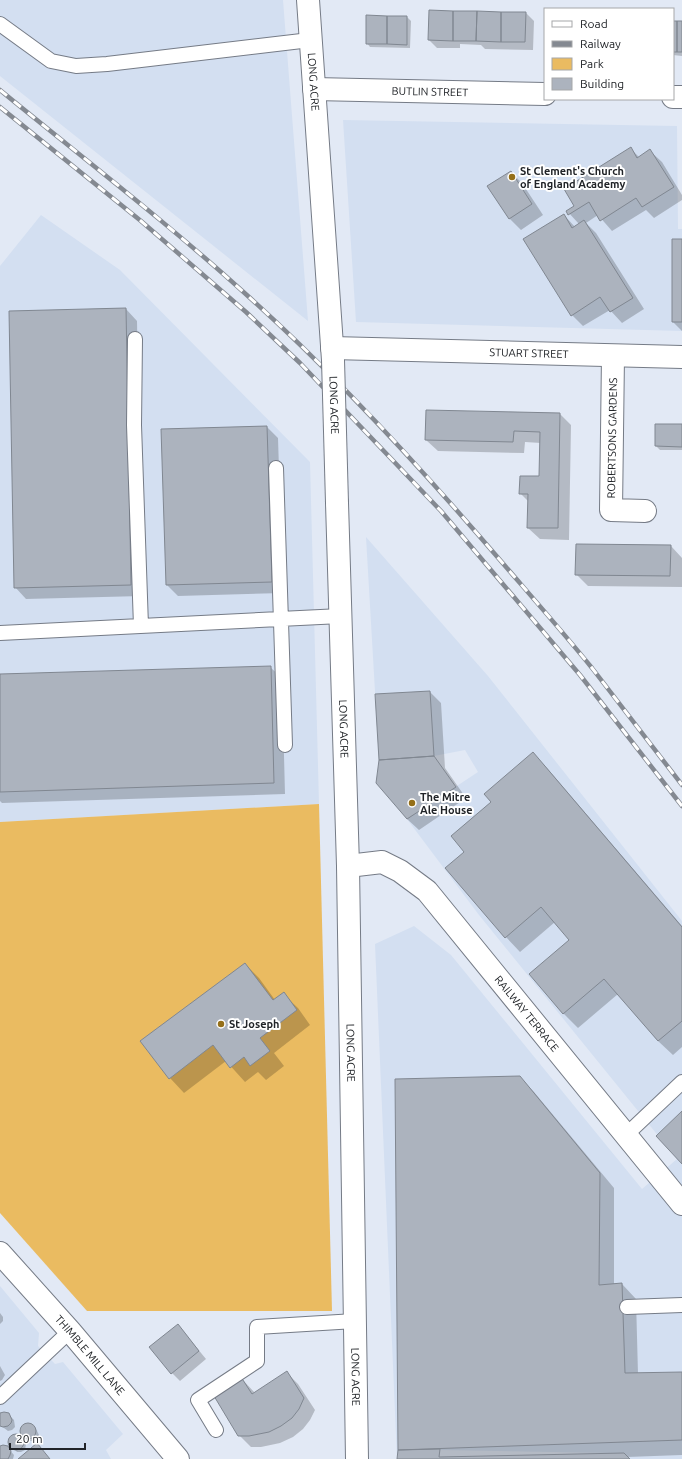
<svg xmlns="http://www.w3.org/2000/svg" width="682" height="1459" font-family="Ubuntu,sans-serif">
<rect width="100%" height="100%" fill="#e2e9f5"/>
<path fill="#d3dff1" fill-rule="evenodd" d="M 0,0 L 283,0 L 308,321 L 0,76 Z
M 343,120 L 677,126 L 678,229 L 682,229 L 682,331 L 356,322 Z
M 41,215 L 120,270 L 310,462 L 319,804 L 0,822 L 0,266 Z
M 366,537 L 488,676 L 682,921 L 682,1459 L 397,1459 L 375,944 L 414,926 L 451,955 L 642,1189 L 677,1159 L 479,915 L 407,819 L 478,772 L 465,750 L 434,756 L 379,760 ZM 440,1450 L 607,1453 L 439,1457 Z
M 0,1286 L 39,1333 L 38,1346 L 55,1364 L 63,1362 L 123,1434 L 106,1450 L 111,1459 L 0,1459 Z"/>
<path fill="#eabb61" d="M 319,804 L 332,1311 L 87,1311 L 0,1213 L 0,822 Z"/>
<path fill="#0003" d="M 526,13 L 534,21 L 533,50 L 485,49 L 481,45 L 460,44 L 460,48 L 437,48 L 429,40 Z
M 407,17 L 411,21 L 410,48 L 370,47 L 367,43 Z
M 673,22 L 682,22 L 682,56 L 673,55 Z
M 630,148 L 640,158 L 650,151 L 662,162 L 682,195 L 682,200 L 654,218 L 646,210 L 612,231 L 598,215 L 586,223 L 596,233 L 644,309 L 622,323 L 610,310 L 583,326 L 572,315 L 564,215 L 575,227 L 579,224 L 567,211 L 576,206 Z
M 511,172 L 522,183 L 543,215 L 521,230 L 509,218 Z
M 682,240 L 682,331 L 673,322 Z
M 126,309 L 137,321 L 142,596 L 26,599 L 15,587 Z
M 560,414 L 571,425 L 569,540 L 540,539 L 528,528 L 529,502 L 520,493 L 540,477 L 541,443 L 525,442 L 524,453 L 438,451 L 426,440 Z
M 682,425 L 682,450 L 660,450 L 656,446 Z
M 267,427 L 278,438 L 283,593 L 178,596 L 167,585 L 162,430 Z
M 671,546 L 682,558 L 682,587 L 588,586 L 576,574 Z
M 270,667 L 282,678 L 285,794 L 2,803 L 0,801 L 0,675 Z
M 430,692 L 441,703 L 445,768 L 466,798 L 419,830 L 407,819 Z
M 533,754 L 547,768 L 682,926 L 682,1047 L 673,1055 L 658,1041 L 618,994 L 578,1028 L 564,1014 L 530,974 L 570,940 L 555,922 L 520,952 L 506,937 L 466,852 L 492,802 Z
M 245,964 L 259,978 L 275,1000 L 283,994 L 298,1008 L 310,1025 L 274,1053 L 284,1066 L 266,1080 L 258,1072 L 245,1082 L 226,1061 L 184,1093 L 170,1078 Z
M 519,1077 L 534,1092 L 614,1188 L 614,1285 L 622,1284 L 636,1299 L 638,1374 L 682,1373 L 682,1455 L 627,1457 L 629,1459 L 398,1459 L 399,1450 Z
M 0,1313 L 3,1317 L 3,1321 L 0,1324 Z
M 178,1325 L 206,1359 L 180,1381 L 172,1373 Z
M 0,1366 L 5,1375 L 2,1380 L 0,1381 Z
M 287,1373 L 298,1384 L 315,1410 L 310,1420 L 303,1429 L 293,1437 L 280,1443 L 261,1447 L 251,1447 L 239,1435 L 241,1378 L 255,1393 Z
M 0,1414 L 10,1416 L 14,1420 L 15,1427 L 12,1430 L 8,1431 L 0,1425 Z
M 28,1424 L 32,1425 L 36,1429 L 39,1435 L 37,1439 L 33,1441 L 29,1441 L 22,1434 L 22,1427 Z
M 15,1435 L 20,1436 L 26,1444 L 25,1450 L 21,1452 L 17,1452 L 9,1443 L 11,1436 Z
M 0,1447 L 7,1447 L 14,1455 L 13,1459 L 0,1459 Z"/>
<path fill="#acb3be" stroke="#808791" d="M 429,10 L 453,11 L 453,41 L 428,40 Z
M 453,11 L 477,11 L 476,41 L 453,41 Z
M 477,11 L 501,12 L 501,42 L 476,41 Z
M 501,12 L 526,12 L 525,42 L 501,42 Z
M 366,15 L 387,16 L 387,44 L 366,44 Z
M 387,16 L 407,16 L 407,45 L 387,44 Z
M 673,21 L 677,21 L 677,52 L 673,52 Z
M 677,21 L 682,21 L 682,52 L 677,52 Z
M 631,147 L 637,158 L 650,149 L 674,187 L 642,207 L 636,198 L 600,221 L 589,202 L 568,215 L 566,211 L 574,206 L 564,189 Z
M 511,171 L 532,204 L 509,219 L 487,186 Z
M 564,214 L 572,228 L 584,220 L 633,298 L 610,312 L 600,297 L 571,316 L 523,239 Z
M 672,239 L 682,239 L 682,322 L 672,322 Z
M 126,308 L 131,585 L 14,588 L 9,311 Z
M 426,410 L 560,413 L 558,528 L 527,528 L 528,494 L 519,494 L 520,476 L 539,476 L 540,432 L 514,431 L 513,442 L 425,440 Z
M 655,424 L 682,424 L 682,447 L 655,446 Z
M 267,426 L 272,582 L 166,585 L 161,429 Z
M 576,544 L 671,545 L 670,576 L 575,575 Z
M 271,666 L 274,783 L 0,792 L 0,674 Z
M 430,691 L 434,756 L 379,760 L 375,694 Z
M 533,752 L 682,927 L 682,1021 L 658,1041 L 604,979 L 563,1014 L 529,974 L 569,940 L 541,907 L 505,938 L 445,868 L 464,852 L 451,836 L 491,802 L 484,794 Z
M 434,756 L 456,787 L 407,819 L 376,783 L 379,760 Z
M 245,963 L 273,1000 L 284,992 L 297,1010 L 260,1038 L 270,1051 L 250,1066 L 244,1057 L 230,1068 L 213,1045 L 169,1079 L 140,1041 Z
M 520,1076 L 600,1173 L 599,1285 L 622,1283 L 625,1373 L 682,1372 L 682,1440 L 398,1450 L 395,1079 Z
M 682,1111 L 682,1164 L 656,1136 Z
M 178,1324 L 199,1351 L 171,1374 L 149,1347 Z
M 287,1371 L 304,1398 L 299,1409 L 292,1418 L 281,1426 L 269,1432 L 249,1436 L 238,1436 L 214,1396 L 241,1377 L 252,1394 Z
M 4,1412 L 9,1413 L 12,1420 L 11,1423 L 8,1426 L 3,1427 L 0,1426 L 0,1413 Z
M20 1431a8 8 0 1 1 16 0a8 8 0 1 1-16 0Z
M8 1442a8 8 0 1 1 16 0a8 8 0 1 1-16 0Z
M 37,1443 L 50,1459 L 18,1459 Z
M 3,1445 L 8,1446 L 11,1451 L 10,1455 L 8,1459 L 0,1459 L 0,1446 Z
M 440,1449 L 439,1457 L 624,1453 L 630,1459 L 397,1459 L 398,1450 Z"/>
<g fill="none" stroke-linecap="round" stroke-linejoin="round">
<g stroke="#757b86" stroke-width="16">
<path id="lane" d="M 0,24 L 51,61 L 76,66 L 107,64 L 310,40
M 135,339 L 134,425 L 141,626
M 276,468 L 285,745
M 0,633 L 341,616
M 626,1135 L 682,1082
M 627,1307 L 682,1305
M 0,1397 L 70,1331
M 216,1430 L 198,1400 L 257,1361 L 257,1327 L 355,1321"/>
</g>
<g stroke="#757b86" stroke-width="24">
<g id="street">
<path id="s1" d="M 314,89 L 545,94"/>
<path d="M 673,97 L 682,97"/>
<path id="s2" d="M 332,348 L 682,357"/>
<path d="M 613,356 L 611,510 L 645,511"/>
<path id="s3" d="M 348,866 L 382,862 L 400,871 L 427,891 L 682,1204"/>
</g>
</g>
<g stroke="#757b86" stroke-width="24">
<g id="secondary">
<path id="s4" d="M 308,0 L 333,360"/>
<path id="s5" d="M 337,503 L 348,866 L 357,1459"/>
<path id="s6" d="M 0,1253 L 70,1331 L 178,1459"/>
</g>
</g>
<use href="#lane" stroke="#fff" stroke-width="14"/>
<use href="#street" stroke="#fff" stroke-width="22"/>
<use href="#secondary" stroke="#fff" stroke-width="22"/>
<g stroke="#848991" stroke-width="4.5">
<path id="rail" d="M 0,90 C 83,158 169,224 249,297 C 339,378 421,468 500,560 C 531,596 562,631 592,668 C 622,707 652,746 682,785
M 0,107 L 141,221 L 246,312 L 300,363 L 441,511 L 580,675 L 682,806"/>
</g>
<use href="#rail" stroke="#fff" stroke-width="3" stroke-dasharray="9" stroke-linecap="butt"/>
<g stroke="#757b86" stroke-width="24" stroke-linecap="butt">
<g id="secondary-bridge">
<path id="s7" d="M 333,360 L 337,503"/>
</g>
</g>
<use href="#secondary-bridge" stroke="#fff" stroke-width="22"/>
</g>
<g fill="#956f18" stroke="#fff" stroke-width="1.5">
<circle cx="512" cy="177" r="4"/>
<circle cx="412" cy="803" r="4"/>
<circle cx="221" cy="1024" r="4"/>
</g>
<g text-anchor="middle" stroke-width="4" stroke-linejoin="round" paint-order="stroke">
<g font-size="11" fill="#212428" stroke="#fff">
<text dy="4" stroke="none"><textPath href="#s4" startOffset="82">LONG ACRE</textPath></text>
<text dy="4" stroke="none"><textPath href="#s1" startOffset="116">BUTLIN STREET</textPath></text>
<text dy="4" stroke="none"><textPath href="#s2" startOffset="197">STUART STREET</textPath></text>
<text dy="4" stroke="none"><textPath href="#s7" startOffset="45">LONG ACRE</textPath></text>
<text transform="translate(612 438) rotate(-89)" y="4">ROBERTSONS GARDENS</text>
<text dy="4" stroke="none"><textPath href="#s5" startOffset="226">LONG ACRE</textPath></text>
<text dy="4" stroke="none"><textPath href="#s3" startOffset="246">RAILWAY TERRACE</textPath></text>
<text dy="4" stroke="none"><textPath href="#s5" startOffset="550">LONG ACRE</textPath></text>
<text dy="4" stroke="none"><textPath href="#s6" startOffset="136">THIMBLE MILL LANE</textPath></text>
<text dy="4" stroke="none"><textPath href="#s5" startOffset="874">LONG ACRE</textPath></text>
</g>
<g font-size="11" font-weight="bold" fill="#212428" stroke="#fff" text-anchor="start">
<text x="520" y="175">St Clement's Church<tspan x="520" dy="13">of England Academy</tspan></text>
<text x="420" y="801">The Mitre<tspan x="420" dy="13">Ale House</tspan></text>
<text x="229" y="1028">St Joseph</text>
</g>
</g>
<rect x="544" y="8" width="130" height="92" fill="#ffffff" stroke="#a6a7a9"/>
<rect x="552" y="21" width="20" height="6" fill="#ffffff" stroke="#a6a7a9"/>
<text x="580" y="28" font-size="12" fill="#212428">Road</text>
<rect x="552" y="41" width="20" height="6" fill="#848991" stroke="#a6a7a9"/>
<text x="580" y="48" font-size="12" fill="#212428">Railway</text>
<rect x="552" y="58" width="20" height="12" fill="#eabb61" stroke="#a6a7a9"/>
<text x="580" y="68" font-size="12" fill="#212428">Park</text>
<rect x="552" y="78" width="20" height="12" fill="#acb3be" stroke="#a6a7a9"/>
<text x="580" y="88" font-size="12" fill="#212428">Building</text>
<path d="M10 1443v6h75v-6" fill="none" stroke="#212428" stroke-width="2"/>
<text x="16" y="1443" font-size="12" fill="#212428" stroke="#ffffff" stroke-width="3" paint-order="stroke">20 m</text>
</svg>
